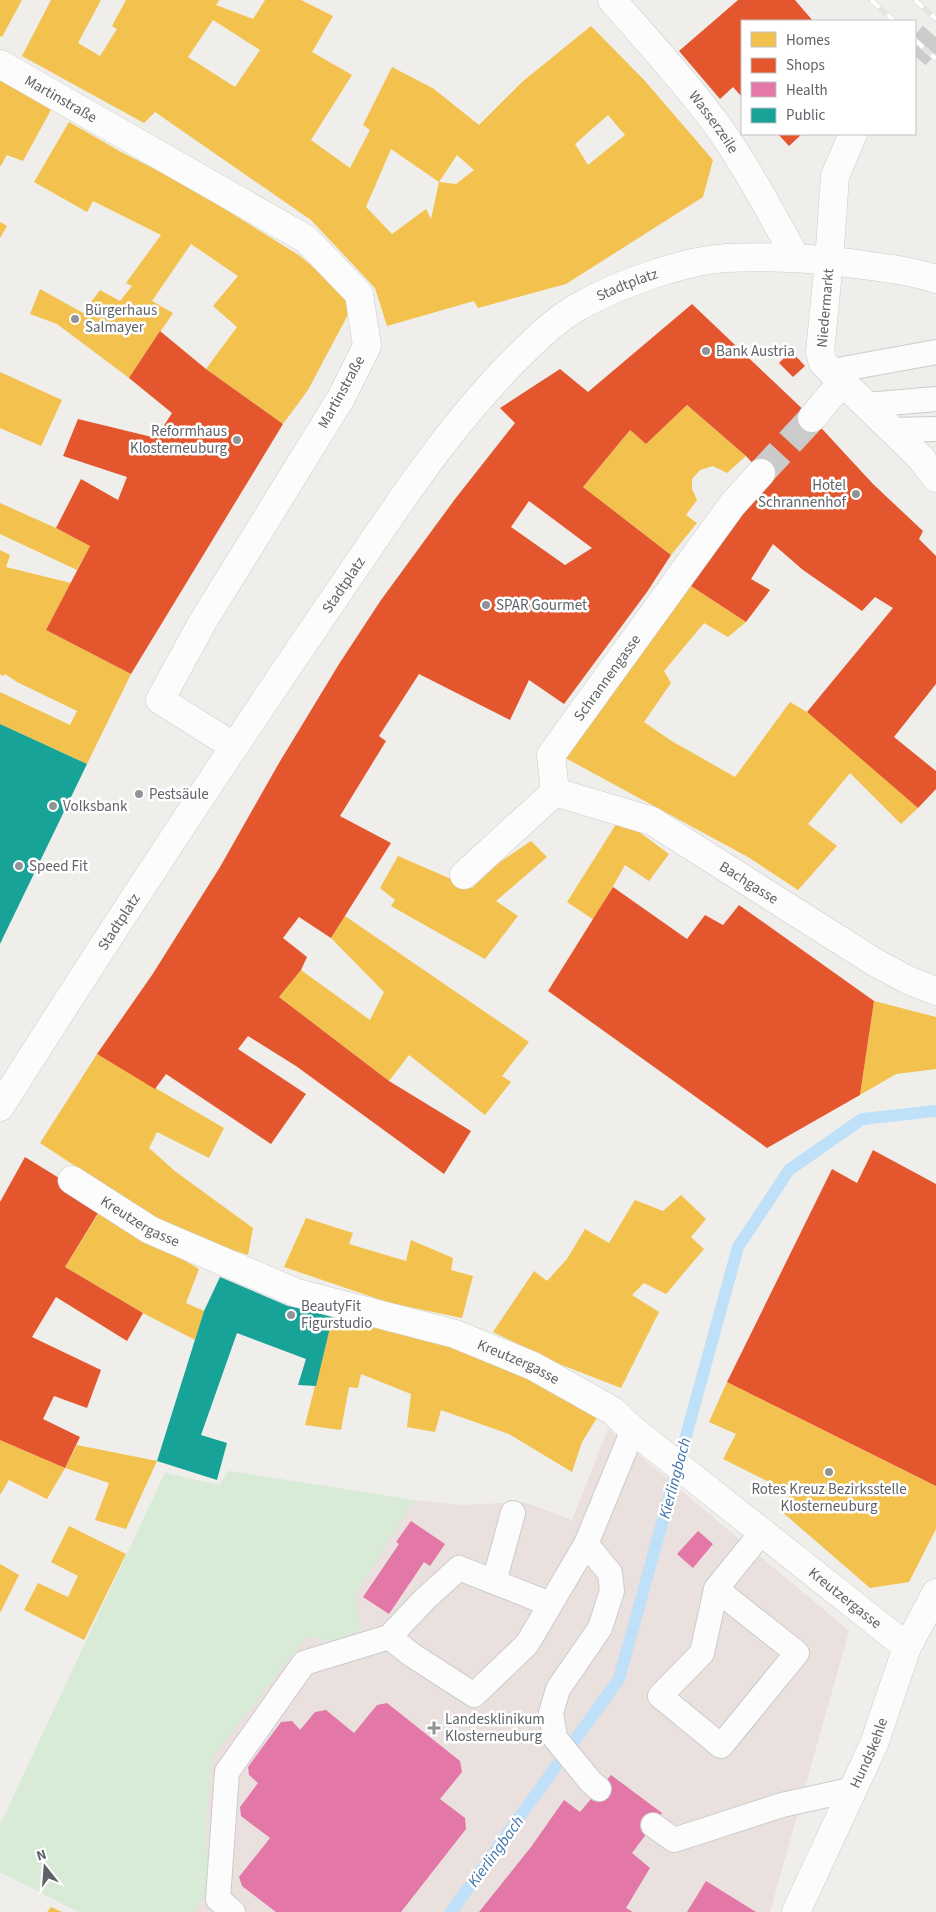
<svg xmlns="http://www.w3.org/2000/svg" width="936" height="1912" font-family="'Source Sans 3',sans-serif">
<rect width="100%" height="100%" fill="#efeeea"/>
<path fill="#eae0de" d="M 608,1429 L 849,1631 L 770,1912 L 79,1912 L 0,1872 L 0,1825 L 165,1473 L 219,1485 L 229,1471 L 414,1500 L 462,1505 L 524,1502 L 572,1520 Z"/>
<path fill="#d8ebd6" d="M 229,1471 L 414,1500 L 355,1594 L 362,1637 L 338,1643 L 307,1636 L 212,1757 L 205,1832 L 210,1889 L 193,1912 L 79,1912 L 0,1872 L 0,1825 L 165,1473 L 219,1485 Z"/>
<path fill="#f2c14e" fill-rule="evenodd" d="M 0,0 L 22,0 L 2,37 L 0,36 Z
M 51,0 L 101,0 L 78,43 L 100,56 L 117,29 L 112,26 L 126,0 L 219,0 L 216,5 L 253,19 L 265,0 L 301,0 L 333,16 L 312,52 L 352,75 L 311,140 L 350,168 L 370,130 L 363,125 L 392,67 L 434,89 L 479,125 L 522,82 L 591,26 L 645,81 L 713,160 L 703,197 L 566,284 L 478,308 L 474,301 L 387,326 L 375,288 L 311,220 L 155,112 L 144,123 L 22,56 ZM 213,20 L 260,50 L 235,87 L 188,57 ZM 608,115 L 625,135 L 588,165 L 575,144 ZM 391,149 L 439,182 L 457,155 L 474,170 L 456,184 L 439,182 L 431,219 L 426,209 L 392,234 L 366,207 Z
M 0,80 L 51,110 L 23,161 L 7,155 L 0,167 Z
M 69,122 L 121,152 L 188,186 L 300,256 L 347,296 L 351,309 L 308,390 L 283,424 L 206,369 L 237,327 L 213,306 L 238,276 L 191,244 L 152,301 L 173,313 L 129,378 L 57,324 L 30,314 L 40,289 L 83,313 L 100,290 L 120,301 L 132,286 L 126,283 L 161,235 L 93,201 L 87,212 L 34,182 Z
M 0,222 L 7,226 L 0,238 Z
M 0,372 L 62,400 L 41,446 L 0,428 Z
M 687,405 L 746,456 L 727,473 L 713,466 L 700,470 L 692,479 L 692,489 L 697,500 L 686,515 L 697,523 L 671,555 L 583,487 L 630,430 L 646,444 Z
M 0,503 L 56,528 L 90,546 L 77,570 L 0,534 Z
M 0,550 L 10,555 L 6,567 L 71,583 L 46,630 L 131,674 L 87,764 L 0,724 L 0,692 L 70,725 L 77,711 L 17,682 L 5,674 L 3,676 L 0,674 Z
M 688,584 L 746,622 L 728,637 L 704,623 L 664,671 L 671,683 L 644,722 L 670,740 L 735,777 L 790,702 L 807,712 L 833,733 L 918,808 L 901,824 L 850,773 L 808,824 L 837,846 L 798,890 L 748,857 L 558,754 Z
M 620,818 L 669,854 L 649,881 L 625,865 L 594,920 L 567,902 Z
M 531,841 L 547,857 L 496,901 L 518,916 L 485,959 L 391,906 L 395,900 L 380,888 L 398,856 L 472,888 L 500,862 Z
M 345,916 L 529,1042 L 502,1076 L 511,1082 L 485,1115 L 409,1055 L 389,1081 L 279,997 L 301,970 L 370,1020 L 384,992 L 331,938 Z
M 874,1001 L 936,1017 L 936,1069 L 896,1074 L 860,1095 Z
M 97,1054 L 224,1128 L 209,1158 L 157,1132 L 149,1148 L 176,1172 L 253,1228 L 248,1255 L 194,1237 L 144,1211 L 40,1143 Z
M 681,1195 L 706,1219 L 691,1237 L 704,1249 L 666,1294 L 644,1283 L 632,1295 L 659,1312 L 621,1388 L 562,1365 L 493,1332 L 534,1271 L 547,1281 L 567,1259 L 585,1229 L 609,1243 L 635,1200 L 663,1211 Z
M 100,1211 L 199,1269 L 186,1303 L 204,1311 L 195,1340 L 143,1313 L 65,1267 Z
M 306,1218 L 353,1233 L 349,1244 L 406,1261 L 411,1240 L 453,1258 L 451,1270 L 473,1276 L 462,1318 L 390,1303 L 284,1267 Z
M 333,1315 L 462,1348 L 600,1413 L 582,1442 L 572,1472 L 509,1434 L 441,1410 L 435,1432 L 407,1427 L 411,1394 L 361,1374 L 358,1388 L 349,1387 L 341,1430 L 305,1425 Z
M 727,1382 L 936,1486 L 936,1529 L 909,1582 L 870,1588 L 781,1511 L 791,1493 L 723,1459 L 736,1434 L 709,1422 Z
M 0,1440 L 65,1468 L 47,1499 L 9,1480 L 0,1495 Z
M 77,1445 L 157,1461 L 126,1529 L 95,1520 L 109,1483 L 65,1468 Z
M 69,1526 L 126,1554 L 84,1640 L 24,1610 L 38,1583 L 68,1597 L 78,1576 L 51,1562 Z
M 0,1564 L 19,1575 L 0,1613 Z
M 51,1907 L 62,1912 L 47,1912 Z"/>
<path fill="#e4572e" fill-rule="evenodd" d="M 738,0 L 795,0 L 813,21 L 742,21 L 742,97 L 733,87 L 720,99 L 679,51 Z
M 778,134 L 802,134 L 789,146 Z
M 692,304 L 812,418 L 873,484 L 923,531 L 919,539 L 936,556 L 936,684 L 894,737 L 936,771 L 936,789 L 918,808 L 807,712 L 893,608 L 875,597 L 862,611 L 803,570 L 773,544 L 751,579 L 770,590 L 746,622 L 688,584 L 740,510 L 769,481 L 746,456 L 687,405 L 646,444 L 630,430 L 583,487 L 671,555 L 647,592 L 564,704 L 529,680 L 510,720 L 419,674 L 379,736 L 386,741 L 340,816 L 391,843 L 331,938 L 299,917 L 283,938 L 307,957 L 301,970 L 279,997 L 389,1081 L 471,1131 L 444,1174 L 296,1066 L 248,1036 L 238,1049 L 306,1094 L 271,1144 L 166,1074 L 155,1089 L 97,1054 L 152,975 L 220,867 L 279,763 L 339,664 L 381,600 L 455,499 L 515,423 L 500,408 L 560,369 L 588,392 ZM 529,501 L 592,548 L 565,565 L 511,527 Z
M 160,331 L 206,369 L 283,424 L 131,674 L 46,630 L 90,546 L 56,528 L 81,479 L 118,500 L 127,477 L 63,456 L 78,419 L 156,438 L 172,413 L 129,378 Z
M 791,351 L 805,366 L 793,377 L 779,363 Z
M 613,887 L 687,939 L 705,915 L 723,925 L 739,905 L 874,1001 L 860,1095 L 767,1148 L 548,991 Z
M 873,1150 L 936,1184 L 936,1486 L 727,1382 L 832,1169 L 857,1183 Z
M 25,1157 L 103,1205 L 65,1267 L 143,1313 L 127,1341 L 56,1297 L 32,1337 L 101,1370 L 87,1408 L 54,1396 L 43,1419 L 80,1437 L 65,1468 L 0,1440 L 0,1202 Z"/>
<path fill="#e377a8" d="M 411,1521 L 445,1544 L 430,1566 L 424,1562 L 389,1614 L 363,1597 L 399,1544 L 396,1542 Z
M 698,1531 L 713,1544 L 693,1568 L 677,1554 Z
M 387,1703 L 460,1761 L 462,1772 L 440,1799 L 465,1818 L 466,1829 L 401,1912 L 276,1912 L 242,1886 L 239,1877 L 270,1838 L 241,1816 L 240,1807 L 258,1783 L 249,1775 L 248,1767 L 281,1722 L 292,1721 L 300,1730 L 315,1712 L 326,1710 L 354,1733 L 377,1705 Z
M 611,1775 L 662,1813 L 632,1853 L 650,1868 L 626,1908 L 633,1912 L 479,1912 L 531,1847 L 564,1800 L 580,1812 Z
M 706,1881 L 756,1912 L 687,1912 Z"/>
<path fill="#17a398" d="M 0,724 L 87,764 L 0,944 Z
M 220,1277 L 288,1306 L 333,1315 L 316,1386 L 298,1385 L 306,1359 L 237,1333 L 201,1435 L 227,1443 L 217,1480 L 157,1461 L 204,1311 Z"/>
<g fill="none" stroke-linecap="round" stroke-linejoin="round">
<path stroke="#bfe0f9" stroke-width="12" d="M 451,1912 L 619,1679 L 738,1247 L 789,1170 L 862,1119 L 936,1111"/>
<path stroke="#cbcbca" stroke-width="28" stroke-dasharray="28 14" stroke-linecap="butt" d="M 915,56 L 936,32
M 761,473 L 812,418"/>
<g stroke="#cbcccc" stroke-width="26">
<path id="service" d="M 832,371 L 936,352
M 867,405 L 936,399
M 892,430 L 936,429
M 494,1582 L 513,1513
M 716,1589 L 702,1653 L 660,1696 L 721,1746 L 797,1653 L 716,1589 L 762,1532
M 550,1604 L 459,1568 L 425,1599 L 389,1637 L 412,1655 L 474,1695 L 527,1644 L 586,1544
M 599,1789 L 591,1782 L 555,1738 L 551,1713 L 558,1689 L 600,1628 L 612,1591 L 610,1573 L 586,1544 L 633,1430
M 653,1825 L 674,1840 L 782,1805 L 854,1789
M 233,1912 L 218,1899 L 227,1772 L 304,1663 L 389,1637"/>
</g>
<g stroke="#cbcccc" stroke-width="29">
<g id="minor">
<path id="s1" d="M 612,0 C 647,40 685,81 717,125 C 747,167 771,213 796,258"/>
<path id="s2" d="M 0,64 L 306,239 L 359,294 L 367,346 L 341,398 L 202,623 L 160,700 L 233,746"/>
<path d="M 853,134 L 835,176 L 829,261 L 820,352 L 823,363 L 920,457 L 936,478"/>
<path d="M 812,418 L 842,382"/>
<path id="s3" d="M 555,792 L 652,821 L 876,963 L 910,981 L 936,991"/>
<path id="s4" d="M 464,875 L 555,792 L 551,755 L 732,505 L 761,473"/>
<path id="s5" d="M 72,1180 L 150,1230 L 297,1293 L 455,1334 L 533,1366 L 613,1411 L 633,1430 L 907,1647"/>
<path id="s6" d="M 796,1912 L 874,1744 L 907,1647 L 936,1593"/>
</g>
</g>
<g stroke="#cbcccc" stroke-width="29">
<g id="tertiary">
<path id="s7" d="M 0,1107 C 111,932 225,758 342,587 C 397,506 454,418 525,350 C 541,334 558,318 578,307 C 616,285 682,261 726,258 C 767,256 809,258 849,263 C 878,267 908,270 936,279"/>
</g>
</g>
<use href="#service" stroke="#fdfcfc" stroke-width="24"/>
<use href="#minor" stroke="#fdfcfc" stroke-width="28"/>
<use href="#tertiary" stroke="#fdfcfc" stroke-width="28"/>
<g stroke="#e4e4e4" stroke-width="5.5">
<path id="rail" d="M 871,0 L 894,21
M 915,0 L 936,19
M 915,40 L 936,59"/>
</g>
<use href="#rail" stroke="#fff" stroke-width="4" stroke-dasharray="11" stroke-linecap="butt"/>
</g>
<g fill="#919496" stroke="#fff" stroke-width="2">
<circle cx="75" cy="319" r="5"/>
<circle cx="706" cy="351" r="5"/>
<circle cx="237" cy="440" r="5"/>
<circle cx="856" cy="494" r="5"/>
<circle cx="486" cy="605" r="5"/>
<circle cx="139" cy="794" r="5"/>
<circle cx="53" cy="806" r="5"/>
<circle cx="19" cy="866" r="5"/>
<circle cx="291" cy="1315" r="5"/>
<circle cx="829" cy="1472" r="5"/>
<path d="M431.5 1720.5h5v5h5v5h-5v5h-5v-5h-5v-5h5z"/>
</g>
<g text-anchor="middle" stroke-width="5" stroke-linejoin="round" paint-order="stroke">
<g font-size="15" fill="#5f6368" stroke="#fff">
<text dy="5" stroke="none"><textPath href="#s2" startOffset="70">Martinstraße</textPath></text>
<text dy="5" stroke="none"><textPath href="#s1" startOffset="159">Wasserzeile</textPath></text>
<text dy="5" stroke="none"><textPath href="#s7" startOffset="1045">Stadtplatz</textPath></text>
<text transform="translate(825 308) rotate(-85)" y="5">Niedermarkt</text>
<text transform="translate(341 392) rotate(-61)" y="5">Martinstraße</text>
<text dy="5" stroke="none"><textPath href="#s7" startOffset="625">Stadtplatz</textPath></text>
<text dy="5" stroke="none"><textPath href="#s4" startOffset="256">Schrannengasse</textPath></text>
<text dy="5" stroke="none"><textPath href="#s3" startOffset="216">Bachgasse</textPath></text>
<text dy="5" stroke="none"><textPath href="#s7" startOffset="220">Stadtplatz</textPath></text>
<text dy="5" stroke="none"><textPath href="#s5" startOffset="80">Kreutzergasse</textPath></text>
<text dy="5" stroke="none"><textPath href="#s5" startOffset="485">Kreutzergasse</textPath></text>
<text dy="5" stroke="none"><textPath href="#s5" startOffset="890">Kreutzergasse</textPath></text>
<text dy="5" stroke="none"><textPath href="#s6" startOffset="175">Hundskehle</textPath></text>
</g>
<g font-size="15" fill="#5f6368" stroke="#fff" text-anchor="start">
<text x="85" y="315">Bürgerhaus<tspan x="85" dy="17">Salmayer</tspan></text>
<text x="716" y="356">Bank Austria</text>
<text x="227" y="436" text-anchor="end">Reformhaus<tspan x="227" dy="17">Klosterneuburg</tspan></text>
<text x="846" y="490" text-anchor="end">Hotel<tspan x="846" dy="17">Schrannenhof</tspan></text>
<text x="496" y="610">SPAR Gourmet</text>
<text x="149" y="799">Pestsäule</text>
<text x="63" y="811">Volksbank</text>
<text x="29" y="871">Speed Fit</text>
<text x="301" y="1311">BeautyFit<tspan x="301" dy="17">Figurstudio</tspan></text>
<text x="829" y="1494" text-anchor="middle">Rotes Kreuz Bezirksstelle<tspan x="829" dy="17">Klosterneuburg</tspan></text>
<text x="445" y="1724">Landesklinikum<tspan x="445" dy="17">Klosterneuburg</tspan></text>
</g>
<g font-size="16" font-style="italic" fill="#4174aa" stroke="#fff">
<text transform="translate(674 1478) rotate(-75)" y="6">Kierlingbach</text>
<text transform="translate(495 1851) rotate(-54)" y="6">Kierlingbach</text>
</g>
</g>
<rect x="741" y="20" width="175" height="115" fill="#ffffff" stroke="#bfc1c3"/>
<rect x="751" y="32" width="25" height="15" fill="#f2c14e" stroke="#bfc1c3"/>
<text x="786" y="45" font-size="15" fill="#5f6368">Homes</text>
<rect x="751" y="58" width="25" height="15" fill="#e4572e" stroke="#bfc1c3"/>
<text x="786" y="70" font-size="15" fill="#5f6368">Shops</text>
<rect x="751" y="82" width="25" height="15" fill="#e377a8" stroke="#bfc1c3"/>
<text x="786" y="95" font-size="15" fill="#5f6368">Health</text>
<rect x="751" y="108" width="25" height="15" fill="#17a398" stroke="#bfc1c3"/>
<text x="786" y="120" font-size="15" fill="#5f6368">Public</text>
<g transform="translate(45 1867) rotate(343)" stroke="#ffffff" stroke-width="4" paint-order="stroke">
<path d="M0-4L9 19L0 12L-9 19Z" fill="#5f6368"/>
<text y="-8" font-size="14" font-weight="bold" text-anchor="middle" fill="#5f6368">N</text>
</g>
</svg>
